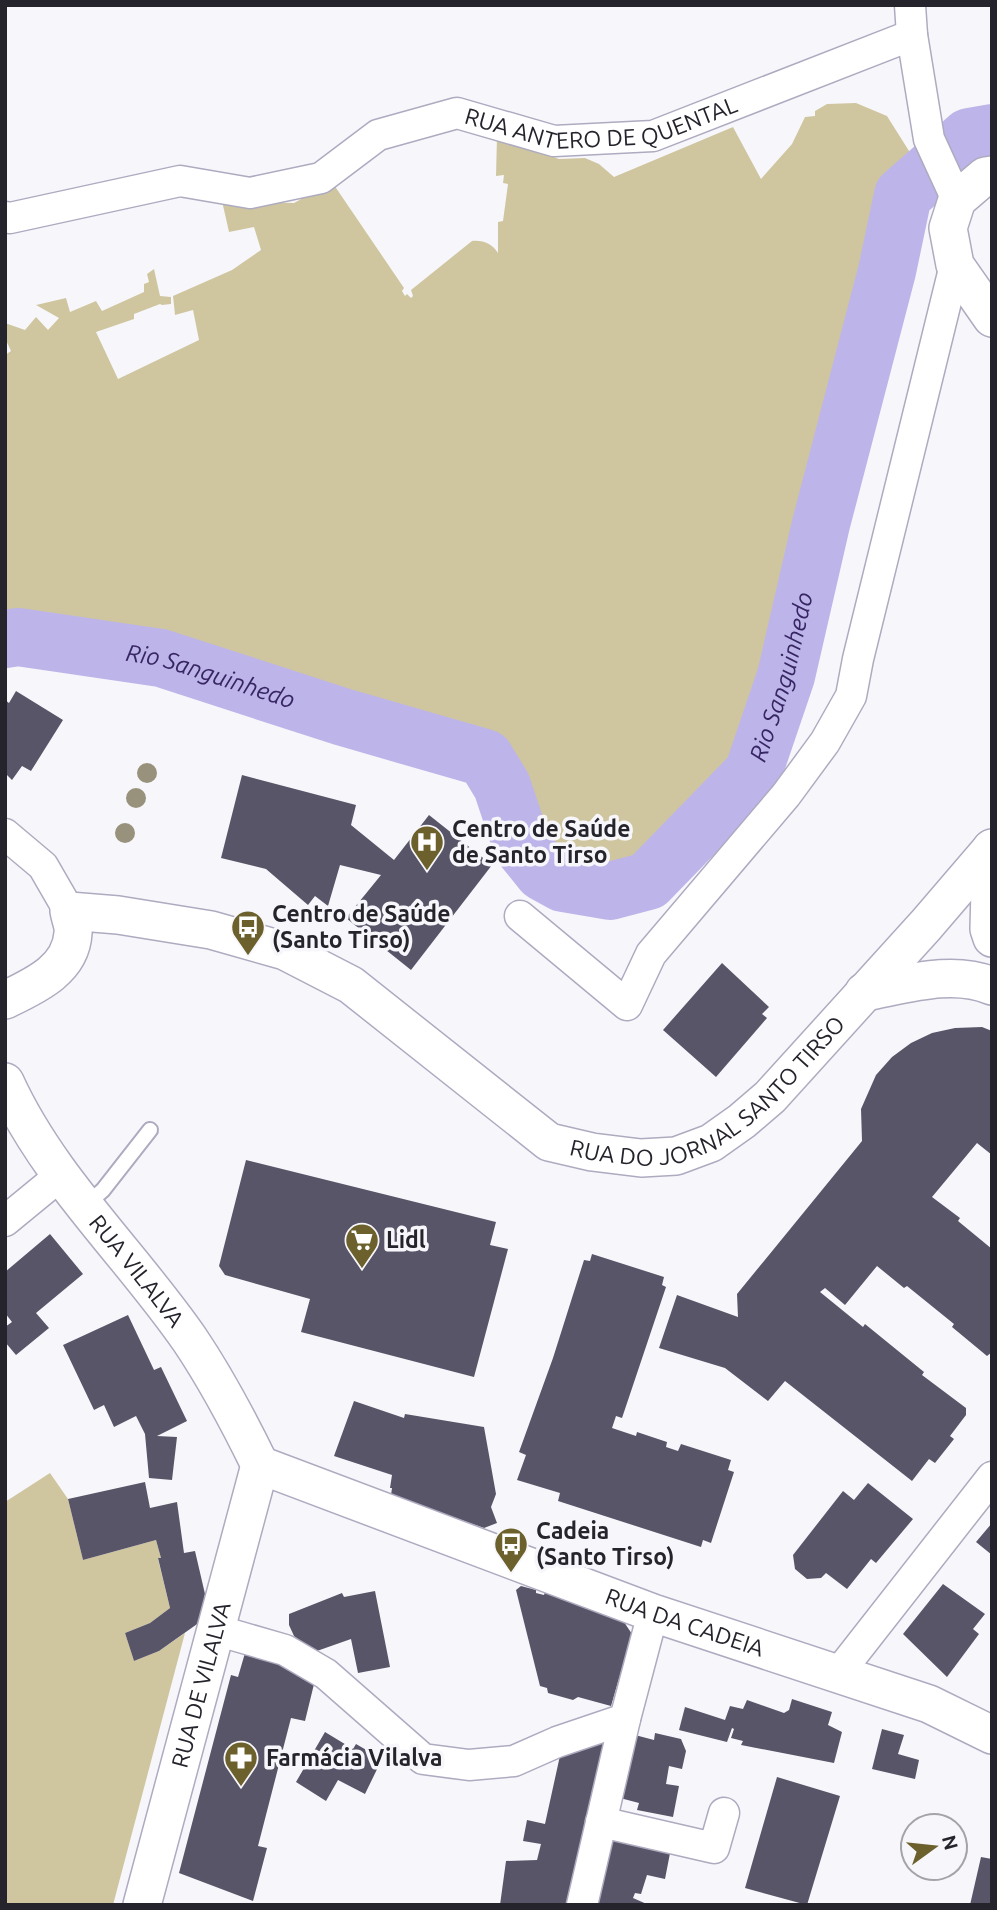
<svg xmlns="http://www.w3.org/2000/svg" width="997" height="1910" font-family="Ubuntu,sans-serif">
<rect width="100%" height="100%" fill="#f7f7fb"/>
<path fill="#cfc6a0" d="M 856,103 L 887,116 L 921,170 L 895,198 L 777,672 L 745,771 L 655,864 L 619,883 L 574,879 L 551,869 L 530,844 L 510,784 L 492,751 L 163,651 L 17,630 L 5,631 L 5,355 L 11,351 L 5,338 L 5,323 L 25,330 L 36,317 L 48,330 L 59,318 L 36,305 L 66,298 L 70,312 L 96,301 L 102,311 L 144,292 L 144,284 L 149,282 L 147,274 L 154,269 L 160,296 L 171,297 L 171,304 L 162,305 L 160,304 L 134,314 L 134,319 L 96,332 L 118,379 L 199,340 L 193,310 L 175,315 L 173,296 L 232,270 L 261,250 L 254,227 L 229,232 L 222,201 L 294,203 L 332,182 L 404,288 L 402,291 L 405,296 L 407,294 L 411,298 L 413,296 L 411,290 L 472,241 C 484,240 492,244 498,253 L 498,222 L 503,221 L 508,184 L 503,183 L 504,175 L 496,176 L 497,136 L 559,159 L 585,158 L 599,164 L 614,177 L 733,127 L 761,179 L 792,144 L 805,117 L 815,116 L 815,111 L 827,104 Z
M 50,1473 L 68,1499 L 83,1560 L 156,1540 L 161,1558 L 158,1559 L 170,1608 L 150,1623 L 125,1633 L 134,1661 L 159,1651 L 185,1633 L 113,1905 L 5,1905 L 5,1502 Z"/>
<g fill="none" stroke-linecap="round" stroke-linejoin="round">
<path stroke="#bdb5e9" stroke-width="58" id="s1" d="M 5,639 L 18,637 L 161,658 L 343,717 L 485,758 L 502,786 L 522,846 L 543,872 L 563,883 L 610,891 L 648,881 L 753,773 L 786,676 L 821,524 L 887,271 L 903,195 L 969,137 L 992,133"/>
</g>
<path fill="#585568" d="M 16,691 L 63,720 L 31,771 L 22,766 L 12,780 L 5,773 L 5,700 L 9,703 Z
M 242,775 L 356,805 L 351,825 L 394,860 L 429,815 L 492,865 L 411,970 L 346,918 L 381,875 L 340,865 L 328,906 L 315,896 L 308,905 L 266,869 L 221,858 Z
M 722,963 L 769,1007 L 762,1014 L 767,1018 L 716,1077 L 663,1030 Z
M 982,1027 L 992,1031 L 992,1155 L 977,1143 L 932,1197 L 960,1218 L 958,1221 L 992,1249 L 992,1352 L 987,1356 L 952,1327 L 954,1324 L 907,1286 L 904,1288 L 877,1266 L 845,1305 L 825,1288 L 820,1292 L 863,1327 L 865,1324 L 924,1372 L 922,1375 L 966,1408 L 966,1415 L 950,1436 L 954,1439 L 935,1463 L 929,1459 L 912,1481 L 785,1381 L 768,1401 L 725,1368 L 659,1348 L 677,1295 L 738,1317 L 737,1294 L 862,1141 L 861,1109 L 876,1075 L 892,1057 L 911,1043 L 932,1033 L 955,1028 Z
M 246,1160 L 496,1222 L 490,1245 L 508,1249 L 474,1377 L 301,1332 L 310,1299 L 225,1275 L 219,1266 Z
M 50,1234 L 83,1274 L 36,1313 L 49,1328 L 16,1355 L 5,1342 L 5,1327 L 12,1322 L 5,1313 L 5,1272 Z
M 592,1254 L 664,1277 L 662,1285 L 666,1287 L 622,1418 L 616,1416 L 612,1428 L 636,1436 L 637,1432 L 667,1442 L 666,1447 L 678,1451 L 681,1444 L 731,1460 L 728,1470 L 734,1472 L 711,1543 L 703,1540 L 701,1547 L 558,1501 L 560,1493 L 517,1480 L 526,1455 L 519,1452 L 553,1358 L 584,1260 L 590,1261 Z
M 128,1315 L 154,1370 L 161,1367 L 187,1421 L 157,1436 L 177,1437 L 172,1480 L 149,1478 L 145,1434 L 136,1416 L 114,1427 L 104,1405 L 94,1410 L 63,1345 Z
M 354,1401 L 404,1418 L 405,1414 L 484,1427 L 496,1494 L 491,1507 L 497,1523 L 484,1528 L 391,1495 L 392,1488 L 390,1488 L 392,1475 L 334,1456 Z
M 145,1482 L 150,1508 L 177,1502 L 184,1553 L 195,1551 L 205,1594 L 200,1622 L 159,1651 L 134,1661 L 125,1633 L 150,1623 L 170,1608 L 158,1558 L 161,1558 L 156,1540 L 83,1560 L 68,1499 Z
M 868,1483 L 913,1519 L 876,1563 L 871,1559 L 847,1589 L 826,1573 L 821,1578 L 807,1579 L 795,1569 L 793,1555 L 843,1491 L 854,1500 Z
M 992,1523 L 992,1555 L 976,1542 Z
M 943,1584 L 985,1614 L 973,1629 L 979,1634 L 947,1677 L 903,1634 Z
M 521,1586 L 536,1590 L 536,1593 L 544,1595 L 545,1592 L 560,1596 L 562,1600 L 564,1597 L 590,1603 L 588,1608 L 620,1616 L 632,1634 L 611,1706 L 578,1697 L 573,1700 L 548,1693 L 547,1688 L 540,1686 L 516,1590 Z
M 375,1591 L 390,1667 L 358,1673 L 351,1639 L 314,1652 L 294,1636 L 289,1625 L 289,1614 L 342,1593 L 344,1597 Z
M 245,1653 L 301,1668 L 315,1680 L 305,1721 L 291,1718 L 258,1846 L 267,1848 L 253,1901 L 179,1873 L 231,1675 L 238,1677 Z
M 792,1699 L 832,1712 L 828,1725 L 842,1732 L 834,1763 L 741,1745 L 743,1741 L 731,1738 L 734,1729 L 732,1728 L 727,1742 L 679,1730 L 685,1707 L 725,1720 L 730,1706 L 743,1709 L 747,1700 L 784,1713 L 789,1710 Z
M 882,1729 L 904,1735 L 898,1754 L 919,1760 L 915,1779 L 872,1769 Z
M 325,1732 L 353,1749 L 356,1744 L 382,1759 L 365,1794 L 338,1780 L 326,1801 L 296,1782 Z
M 655,1733 L 681,1739 L 686,1751 L 682,1769 L 669,1766 L 666,1784 L 679,1786 L 673,1817 L 637,1810 L 639,1803 L 620,1798 L 635,1735 L 654,1740 Z
M 605,1737 L 568,1905 L 500,1905 L 506,1861 L 537,1860 L 541,1844 L 523,1841 L 527,1820 L 545,1824 L 561,1751 Z
M 777,1777 L 840,1796 L 807,1905 L 745,1888 Z
M 611,1831 L 671,1848 L 665,1879 L 647,1875 L 641,1894 L 635,1893 L 633,1898 L 649,1905 L 597,1905 Z
M 981,1857 L 992,1859 L 992,1905 L 970,1905 Z"/>
<g fill="none" stroke-linecap="round" stroke-linejoin="round">
<g stroke="#aeabc0" stroke-width="18">
<path id="service" d="M 86,1205 L 103,1190 L 150,1130"/>
</g>
<g stroke="#aeabc0" stroke-width="33">
<g id="minor">
<path d="M 910,5 L 912,35 L 929,139 L 957,200"/>
<path id="s2" d="M 5,217 L 10,218 L 180,181 L 250,193 L 321,178 L 378,135 L 457,113 L 554,141 L 653,136 L 912,35"/>
<path d="M 5,834 L 43,866 L 69,911"/>
<path d="M 520,916 L 627,1005 L 651,954 L 786,795 L 825,742 L 851,696 L 858,659 L 955,265"/>
<path d="M 5,1221 L 61,1175"/>
<path d="M 216,1630 L 285,1650 L 326,1674 L 423,1759 L 469,1765 L 514,1761 L 557,1742 L 625,1719"/>
<path d="M 837,1675 L 992,1477"/>
<path d="M 601,1822 L 714,1848 L 724,1813"/>
<path d="M 582,1905 L 625,1719 L 653,1613"/>
</g>
</g>
<g stroke="#aeabc0" stroke-width="40">
<g id="tertiary">
<path d="M 992,175 L 985,176 L 957,200 L 948,228 L 955,265 L 992,318"/>
<path d="M 991,849 L 989,929 L 992,938"/>
<path d="M 864,992 C 904,985 952,969 992,986"/>
<path id="s3" d="M 5,1000 C 34,986 71,970 73,933 C 74,926 70,918 69,911 L 118,915 L 211,930 L 285,951 L 351,985 L 549,1142 L 592,1152 L 641,1158 L 676,1156 L 711,1143 L 742,1121 L 770,1097 L 926,925 L 992,848"/>
<path id="s4" d="M 5,1082 C 49,1179 130,1253 190,1340 C 217,1380 239,1422 260,1465"/>
<path id="s5" d="M 260,1465 L 653,1613 L 929,1704 L 992,1735"/>
<path id="s6" d="M 142,1905 L 260,1465"/>
</g>
</g>
<use href="#service" stroke="#fff" stroke-width="14"/>
<use href="#minor" stroke="#fff" stroke-width="30"/>
<use href="#tertiary" stroke="#fff" stroke-width="37"/>
</g>
<g fill="#98927c">
<circle cx="147" cy="773" r="10"/>
<circle cx="136" cy="798" r="10"/>
<circle cx="125" cy="833" r="10"/>
</g>
<defs>
<g id="hospital-pin" transform="scale(1.75)"><path d="M0 17L-7.5 6A9.5 9.5 0 1 1 7.5 6Z" fill="#6c602d" stroke="#f7f7fb"/><path d="M-5-5h3v3.5h4V-5h3V5h-3V1.5h-4V5h-3Z" fill="#fff"/></g>
<g id="bus-pin" transform="scale(1.75)"><path d="M0 17L-7.5 6A9.5 9.5 0 1 1 7.5 6Z" fill="#6c602d" stroke="#f7f7fb"/><path d="M-5-6H5V4H4V6H2V4H-2V6H-4V4H-5ZM-3.5-4V0h7V-4ZM-3.5 1.2v1.5H-2V1.2ZM2 1.2v1.5H3.5V1.2Z" fill="#fff"/></g>
<g id="supermarket-pin" transform="scale(1.75)"><path d="M0 17L-7.5 6A9.5 9.5 0 1 1 7.5 6Z" fill="#6c602d" stroke="#f7f7fb"/><path d="M-6-5.5h2.5l.6 2H6L4.5 2H-2.5L-4.4-4H-6ZM-1.5 3.2a1.3 1.3 0 1 0 .1 0ZM3 3.2a1.3 1.3 0 1 0 .1 0Z" fill="#fff"/></g>
<g id="pharmacy-pin" transform="scale(1.75)"><path d="M0 17L-7.5 6A9.5 9.5 0 1 1 7.5 6Z" fill="#6c602d" stroke="#f7f7fb"/><path d="M-2-6h4v4h4v4h-4v4h-4v-4h-4v-4h4Z" fill="#fff"/></g>
</defs>
<g fill-rule="evenodd">
<use href="#hospital-pin" x="427" y="842"/>
<use href="#bus-pin" x="248" y="927"/>
<use href="#supermarket-pin" x="362" y="1240"/>
<use href="#bus-pin" x="511" y="1544"/>
<use href="#pharmacy-pin" x="241" y="1758"/>
</g>
<g text-anchor="middle" stroke-width="7" stroke-linejoin="round" paint-order="stroke">
<g font-size="23" fill="#25242c" stroke="#f7f7fb">
<text dy="8" stroke="none"><textPath href="#s2" startOffset="625">RUA ANTERO DE QUENTAL</textPath></text>
<text dy="8" stroke="none"><textPath href="#s3" startOffset="854">RUA DO JORNAL SANTO TIRSO</textPath></text>
<text dy="8" stroke="none"><textPath href="#s4" startOffset="231">RUA VILALVA</textPath></text>
<text dy="8" stroke="none"><textPath href="#s5" startOffset="453">RUA DA CADEIA</textPath></text>
<text dy="8" stroke="none"><textPath href="#s6" startOffset="228">RUA DE VILALVA</textPath></text>
</g>
<g font-size="23" font-weight="bold" fill="#25242c" stroke="#f7f7fb" text-anchor="start">
<text x="452" y="837">Centro de Saúde<tspan x="452" dy="26">de Santo Tirso</tspan></text>
<text x="272" y="922">Centro de Saúde<tspan x="272" dy="26">(Santo Tirso)</tspan></text>
<text x="386" y="1248">Lidl</text>
<text x="536" y="1539">Cadeia<tspan x="536" dy="26">(Santo Tirso)</tspan></text>
<text x="266" y="1766">Farmácia Vilalva</text>
</g>
<g font-size="24" font-style="italic" fill="#372663" stroke="#f7f7fb">
<text dy="8" stroke="none"><textPath href="#s1" startOffset="210">Rio Sanguinhedo</textPath></text>
<text dy="8" stroke="none"><textPath href="#s1" startOffset="987">Rio Sanguinhedo</textPath></text>
</g>
</g>
<rect width="997" height="1910" fill="none" stroke="#25242c" stroke-width="14"/>
<g transform="translate(934 1847) rotate(75)"><circle r="33" fill="#f7f7fb" stroke="#a3a3a8" stroke-width="2"/>
<path d="M0-5L12 26L0 18L-12 26Z" fill="#6c602d"/>
<text y="-10" font-size="19" font-weight="bold" text-anchor="middle" fill="#25242c">N</text>
</g>
</svg>
